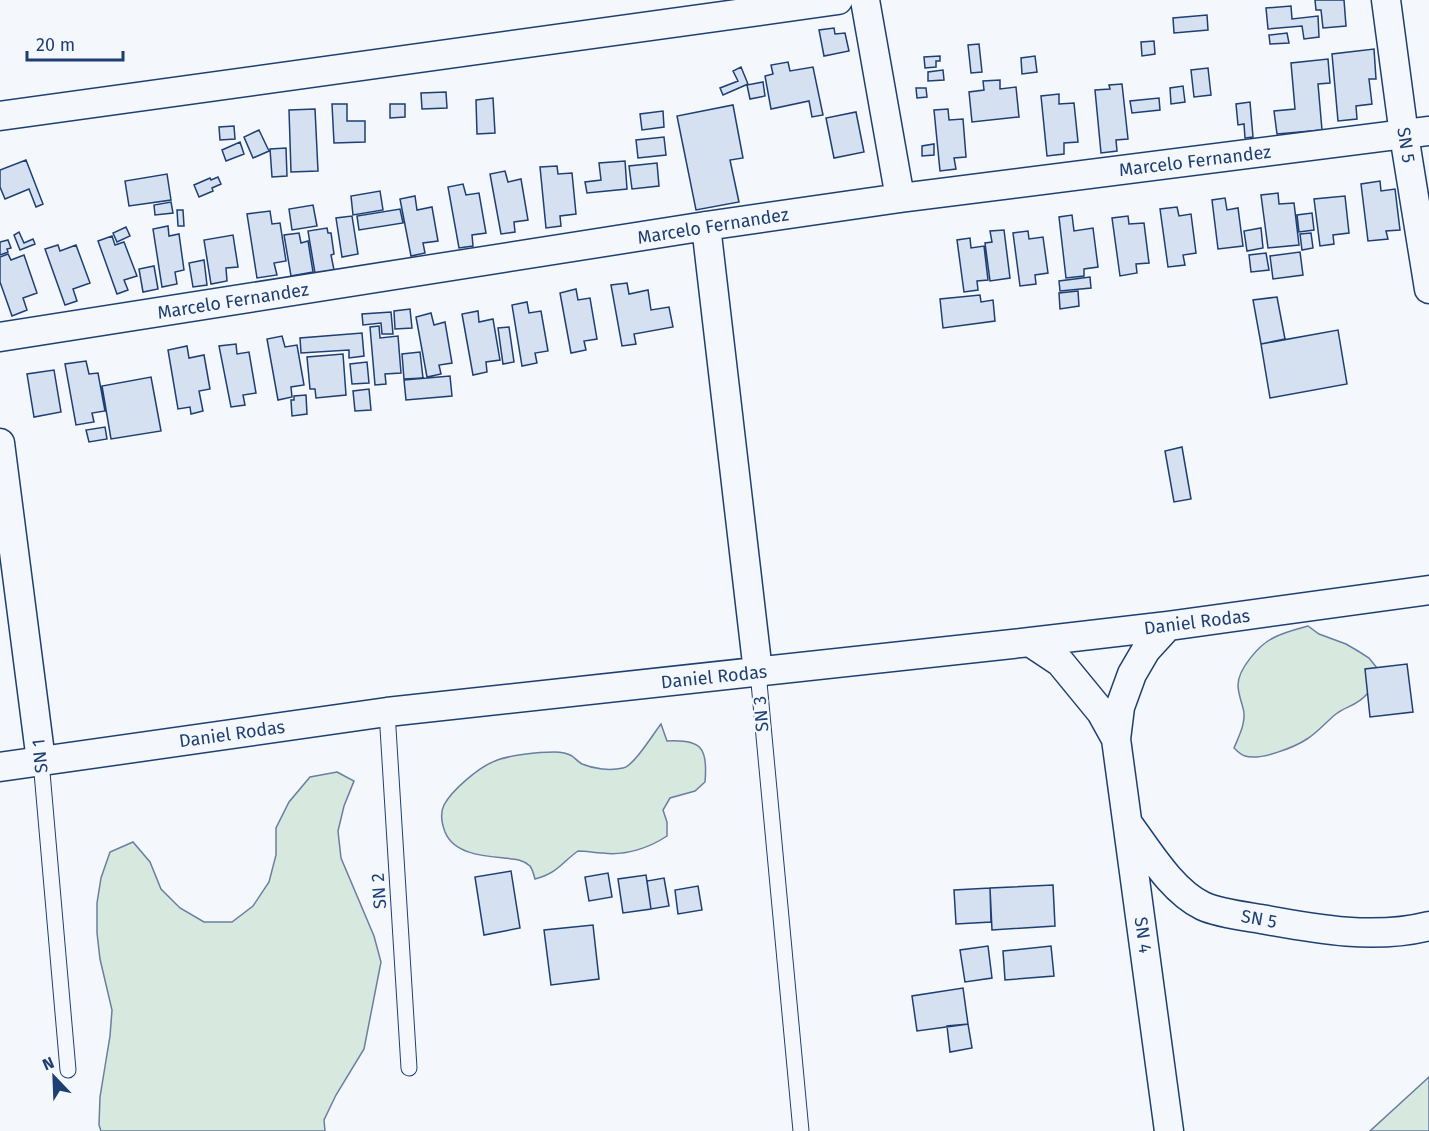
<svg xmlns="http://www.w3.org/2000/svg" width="1429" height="1131" font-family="'Fira Sans',sans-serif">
<rect width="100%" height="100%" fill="#f4f7fb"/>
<path fill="#d7e8df" stroke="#687fa3" stroke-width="1.5" d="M 1308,626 L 1319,634 L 1346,644 L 1358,651 L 1369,658 L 1377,668 C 1374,676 1372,687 1367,694 C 1357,706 1346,706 1336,714 C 1326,722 1318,732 1307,739 C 1295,747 1260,761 1245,756 C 1241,755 1237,751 1234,748 C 1239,736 1247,721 1243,708 C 1241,700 1238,693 1238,685 C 1238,669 1259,645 1273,638 C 1284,632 1297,629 1308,626 Z
M 661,724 L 667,741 C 702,739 708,748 705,782 L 695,791 L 670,798 L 663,810 L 667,822 L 667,836 C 649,848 625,856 603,853 C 595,853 587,851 578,851 C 561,863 558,873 535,879 C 534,875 532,869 530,866 C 523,859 513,859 504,858 C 483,856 454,854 445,832 C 442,824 440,813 444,805 C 452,790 479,767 495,761 C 509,755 539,752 554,752 C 559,752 567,753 572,756 C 575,758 578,762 582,764 C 594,769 610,771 623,768 C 634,766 653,734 661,724 Z
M 337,772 L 354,781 L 344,806 L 338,831 L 341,858 L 374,936 L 381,962 L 364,1049 L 336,1095 L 324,1120 L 325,1131 L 101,1131 L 99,1125 L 100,1097 L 110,1036 L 112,1010 L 100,959 L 97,933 L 97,903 L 101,878 L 110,852 L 133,842 L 150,862 L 161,889 L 180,908 L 204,922 L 232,922 L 253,906 L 269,882 L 276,855 L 276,828 L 289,802 L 310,777 Z
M 1429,1077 L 1429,1131 L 1370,1131 Z"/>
<path fill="#d5e0f0" stroke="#1d3f73" stroke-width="1.5" d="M 1315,0 L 1344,0 L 1346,26 L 1323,28 L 1321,10 L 1316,10 Z
M 1291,6 L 1292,19 L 1318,16 L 1319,37 L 1304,39 L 1302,26 L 1268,29 L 1266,8 Z
M 1207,15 L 1208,30 L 1174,33 L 1173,18 Z
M 834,28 L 835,34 L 845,33 L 849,51 L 824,56 L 819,30 Z
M 1287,33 L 1289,43 L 1270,44 L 1269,35 Z
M 1154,41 L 1155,54 L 1142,56 L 1141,42 Z
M 979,44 L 982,72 L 971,73 L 968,45 Z
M 1374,49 L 1376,79 L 1369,79 L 1372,104 L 1356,106 L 1357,119 L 1338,121 L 1332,54 Z
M 940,56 L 940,61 L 936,61 L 936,67 L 925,68 L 924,57 Z
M 1035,56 L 1037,72 L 1022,74 L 1021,58 Z
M 1328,59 L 1330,83 L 1318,84 L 1322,130 L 1277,134 L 1274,111 L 1295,109 L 1291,63 Z
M 788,62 L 790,71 L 813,67 L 823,115 L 812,117 L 809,101 L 771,109 L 765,76 L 773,74 L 771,65 Z
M 741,67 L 748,84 L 723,95 L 720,88 L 738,81 L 733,71 Z
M 1208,68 L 1211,95 L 1194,97 L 1191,70 Z
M 943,70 L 944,80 L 928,81 L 928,72 Z
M 1000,80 L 1000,89 L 1016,87 L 1019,117 L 972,122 L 969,92 L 984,90 L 983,81 Z
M 763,82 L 765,96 L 750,99 L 747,85 Z
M 1122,84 L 1128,139 L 1116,140 L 1117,151 L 1101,153 L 1095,90 L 1110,89 L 1109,85 Z
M 1183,86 L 1185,102 L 1171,104 L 1170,88 Z
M 916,88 L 926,88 L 927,97 L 917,98 Z
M 446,92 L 447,108 L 422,109 L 421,93 Z
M 1059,94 L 1059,104 L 1074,103 L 1078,142 L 1064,143 L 1064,154 L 1047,156 L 1041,96 Z
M 493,98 L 495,133 L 477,134 L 476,100 Z
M 1159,98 L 1160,110 L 1132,113 L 1130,101 Z
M 1250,102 L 1253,137 L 1245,138 L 1244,124 L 1238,125 L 1236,104 Z
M 332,104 L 347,104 L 347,121 L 365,121 L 365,142 L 334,143 Z
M 390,104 L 405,104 L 405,117 L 390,118 Z
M 733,105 L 743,158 L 730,160 L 739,202 L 696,210 L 677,116 Z
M 315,109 L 318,171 L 291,172 L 289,110 Z
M 948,109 L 949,120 L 963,119 L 966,157 L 954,158 L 956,169 L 940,171 L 934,110 Z
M 663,111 L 664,127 L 642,130 L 640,114 Z
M 856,112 L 864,152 L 834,158 L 826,118 Z
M 234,126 L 235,139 L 220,140 L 219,127 Z
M 259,130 L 269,151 L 253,158 L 244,137 Z
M 664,137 L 666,155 L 638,158 L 636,140 Z
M 240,142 L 244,154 L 226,161 L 222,150 Z
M 934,144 L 934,155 L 922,156 L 922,146 Z
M 286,148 L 287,176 L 272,177 L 270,149 Z
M 26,160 L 43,204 L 36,207 L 29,189 L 5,199 L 0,187 L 0,170 Z
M 625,161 L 627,189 L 587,193 L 585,182 L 601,180 L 599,163 Z
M 657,163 L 659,186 L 632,189 L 629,166 Z
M 557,166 L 558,174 L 572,173 L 576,214 L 560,216 L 561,226 L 546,228 L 540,167 Z
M 505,171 L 508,182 L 521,179 L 528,220 L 514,222 L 515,232 L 501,234 L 490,174 Z
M 167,174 L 171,200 L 129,206 L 125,181 Z
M 218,177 L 221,184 L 212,188 L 213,191 L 199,197 L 194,185 L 210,178 L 211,180 Z
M 1380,181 L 1381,191 L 1395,189 L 1400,230 L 1386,231 L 1388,239 L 1368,241 L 1361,184 Z
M 463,184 L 466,195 L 479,193 L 486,233 L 472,235 L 473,246 L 459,248 L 448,187 Z
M 380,191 L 383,210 L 353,215 L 351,196 Z
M 1278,193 L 1279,204 L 1294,203 L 1299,245 L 1268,248 L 1261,195 Z
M 415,196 L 417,210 L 432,207 L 438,241 L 423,243 L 425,253 L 411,256 L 400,199 Z
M 1345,196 L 1349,233 L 1333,235 L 1334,244 L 1320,246 L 1314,199 Z
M 1225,198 L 1227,210 L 1238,208 L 1243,246 L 1218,249 L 1212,200 Z
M 171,202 L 173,213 L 155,215 L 154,205 Z
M 313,205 L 317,226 L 292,230 L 289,209 Z
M 1177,207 L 1179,216 L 1191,214 L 1196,253 L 1183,255 L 1185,265 L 1168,267 L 1160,209 Z
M 400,209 L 403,223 L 359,230 L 357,216 Z
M 177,210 L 183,210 L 184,226 L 178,226 Z
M 270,211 L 272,224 L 280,223 L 286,261 L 274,263 L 277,275 L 257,278 L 247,214 Z
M 1312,213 L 1314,230 L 1299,232 L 1297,215 Z
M 1072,215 L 1074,231 L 1093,228 L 1098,267 L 1084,269 L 1084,276 L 1066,278 L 1059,217 Z
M 352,216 L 358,254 L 342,257 L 336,218 Z
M 1128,216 L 1129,224 L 1144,223 L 1149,263 L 1136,264 L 1137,273 L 1120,276 L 1112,218 Z
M 168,226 L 169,236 L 179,234 L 184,270 L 175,272 L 177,284 L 162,287 L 153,229 Z
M 126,227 L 130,236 L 117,242 L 113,233 Z
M 327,228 L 328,233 L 331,233 L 334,254 L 331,255 L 334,270 L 315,273 L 308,231 Z
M 1261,228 L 1263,248 L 1247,251 L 1244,231 Z
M 1004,230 L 1010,278 L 990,281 L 985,243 L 992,242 L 990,231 Z
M 1028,231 L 1029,239 L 1043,237 L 1048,273 L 1035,275 L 1036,284 L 1020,286 L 1013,233 Z
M 19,232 L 24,243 L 33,239 L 35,244 L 20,250 L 14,235 Z
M 299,233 L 301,243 L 308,241 L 313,272 L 291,276 L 284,235 Z
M 1311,233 L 1313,248 L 1302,250 L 1300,234 Z
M 233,235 L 238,267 L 226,268 L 227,281 L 211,284 L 204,240 Z
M 112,236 L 115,245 L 124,242 L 137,276 L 124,280 L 128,290 L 117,294 L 98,241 Z
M 970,238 L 971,248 L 984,246 L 988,280 L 977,281 L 978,290 L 964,292 L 957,240 Z
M 8,240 L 11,248 L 7,249 L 8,252 L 0,255 L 0,242 Z
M 58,245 L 60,251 L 76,245 L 90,283 L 73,289 L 77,301 L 65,305 L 45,249 Z
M 1300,252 L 1303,275 L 1273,279 L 1270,256 Z
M 1266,253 L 1269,270 L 1251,272 L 1249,255 Z
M 8,254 L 11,260 L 24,255 L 37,293 L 23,298 L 27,310 L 12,316 L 0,282 L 0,257 Z
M 204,260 L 207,285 L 193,287 L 189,263 Z
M 154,266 L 158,289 L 143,292 L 139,269 Z
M 1090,277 L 1091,288 L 1060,291 L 1059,281 Z
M 627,283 L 629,294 L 648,290 L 651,310 L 669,307 L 673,327 L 634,334 L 636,344 L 622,346 L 611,285 Z
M 576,289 L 578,300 L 590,298 L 597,339 L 584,341 L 586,350 L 571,353 L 560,293 Z
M 1078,291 L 1079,306 L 1060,309 L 1059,293 Z
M 980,295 L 981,302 L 993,300 L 995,321 L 943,328 L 940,299 Z
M 1277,297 L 1285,339 L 1261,344 L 1253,300 Z
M 527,302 L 529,313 L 541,311 L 548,351 L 535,353 L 537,363 L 522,366 L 512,305 Z
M 410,309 L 412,328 L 395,329 L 394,311 Z
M 478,311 L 479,322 L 493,319 L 500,360 L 486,362 L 487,372 L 473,375 L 462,314 Z
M 391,312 L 393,334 L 382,334 L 381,323 L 363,325 L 362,314 Z
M 431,313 L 434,325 L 445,322 L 452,363 L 439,365 L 441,374 L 427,377 L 416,317 Z
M 379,326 L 380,338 L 398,336 L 401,373 L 385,374 L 386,384 L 375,385 L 370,327 Z
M 509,327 L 514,362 L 503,364 L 498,328 Z
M 1338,330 L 1347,384 L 1270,398 L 1261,344 Z
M 362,333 L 364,356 L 349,358 L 349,350 L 301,353 L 300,338 Z
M 282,336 L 285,347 L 297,345 L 304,385 L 291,387 L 292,397 L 278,400 L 267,339 Z
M 236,344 L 237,354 L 249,352 L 256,393 L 243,395 L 245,405 L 231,407 L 219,346 Z
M 187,346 L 189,358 L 204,355 L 210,389 L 199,391 L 203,411 L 191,414 L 190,407 L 178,409 L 168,350 Z
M 420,352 L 423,378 L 404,379 L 402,354 Z
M 343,354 L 346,395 L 316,398 L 315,389 L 310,389 L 307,357 Z
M 86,361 L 89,374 L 98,373 L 105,411 L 92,413 L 94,422 L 76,425 L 65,364 Z
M 367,362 L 369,383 L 352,384 L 350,364 Z
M 54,370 L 61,412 L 34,417 L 27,374 Z
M 450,376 L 452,396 L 406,400 L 404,380 Z
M 151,377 L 161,431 L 111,439 L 102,386 Z
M 369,389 L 371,410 L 355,411 L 353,391 Z
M 306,395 L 307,414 L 292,416 L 291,400 L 294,400 L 294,396 Z
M 105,427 L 107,439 L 89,442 L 86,430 Z
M 1182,447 L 1191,499 L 1174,502 L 1165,451 Z
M 1407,664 L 1413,712 L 1370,717 L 1365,669 Z
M 511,871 L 520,928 L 484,935 L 475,877 Z
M 608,873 L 612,897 L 589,901 L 585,877 Z
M 646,875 L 651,909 L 623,913 L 618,879 Z
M 664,878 L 669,906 L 651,909 L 647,881 Z
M 1053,885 L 1055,926 L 992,930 L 990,888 Z
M 698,886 L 702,910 L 678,914 L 675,890 Z
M 990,888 L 991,922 L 956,924 L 954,890 Z
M 593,925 L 599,979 L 551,985 L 544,930 Z
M 988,946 L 992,978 L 965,982 L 960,950 Z
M 1051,946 L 1054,976 L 1005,980 L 1003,951 Z
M 963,988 L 968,1024 L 917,1031 L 912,996 Z
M 968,1024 L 972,1048 L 950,1052 L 947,1026 Z"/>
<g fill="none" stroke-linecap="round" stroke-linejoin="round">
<g stroke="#1d3f73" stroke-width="17">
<path id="lane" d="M 758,672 L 801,1131
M 387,712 L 409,1068
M 41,761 L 68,1070"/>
</g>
<g stroke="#1d3f73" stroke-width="31">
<path id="street" d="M 865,0 L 900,198
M 1386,0 L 1404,135 L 1429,289
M 0,116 L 838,0
M 706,226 L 758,672
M 0,337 L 706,226 L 900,198 L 1429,131
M 0,443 L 41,761
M 1168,626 L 1146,650 L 1132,674 L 1120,707 L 1116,739 L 1169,1131
M 1030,642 L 1060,662 L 1101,712 L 1116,739
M 0,767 L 387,712 L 1030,642 L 1168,626 L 1429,590
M 1129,825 C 1149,852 1172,891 1203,906 C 1218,913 1243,916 1261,919 C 1316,929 1374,940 1429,926"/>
</g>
<use href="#lane" stroke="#f4f7fb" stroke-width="15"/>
<use href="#street" stroke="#f4f7fb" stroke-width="28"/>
</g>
<g text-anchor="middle" stroke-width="4.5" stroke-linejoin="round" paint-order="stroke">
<g font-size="18" fill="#1d3f73" stroke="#f4f7fb">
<text transform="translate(1406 145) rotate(81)" y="6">SN 5</text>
<text transform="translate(1195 161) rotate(-7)" y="6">Marcelo Fernandez</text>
<text transform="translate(713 226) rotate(-9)" y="6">Marcelo Fernandez</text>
<text transform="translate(233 301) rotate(-9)" y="6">Marcelo Fernandez</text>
<text transform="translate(1197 622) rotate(-7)" y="6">Daniel Rodas</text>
<text transform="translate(714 677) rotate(-6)" y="6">Daniel Rodas</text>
<text transform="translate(761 714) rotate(-95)" y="6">SN 3</text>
<text transform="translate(232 734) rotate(-8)" y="6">Daniel Rodas</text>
<text transform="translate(40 756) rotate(-96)" y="6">SN 1</text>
<text transform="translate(379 891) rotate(-94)" y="6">SN 2</text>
<text transform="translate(1259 919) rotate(10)" y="6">SN 5</text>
<text transform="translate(1143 935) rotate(82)" y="6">SN 4</text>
</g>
</g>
<g transform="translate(54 1077) rotate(337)" stroke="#f4f7fb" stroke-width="4.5" paint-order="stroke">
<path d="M0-4.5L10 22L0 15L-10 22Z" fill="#1d3f73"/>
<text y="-9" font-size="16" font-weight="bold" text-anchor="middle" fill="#1d3f73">N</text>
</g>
<path d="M27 51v9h96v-9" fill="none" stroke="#1d3f73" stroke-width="3"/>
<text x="36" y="51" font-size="18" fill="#1d3f73" stroke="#f4f7fb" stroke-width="4.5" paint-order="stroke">20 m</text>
</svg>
